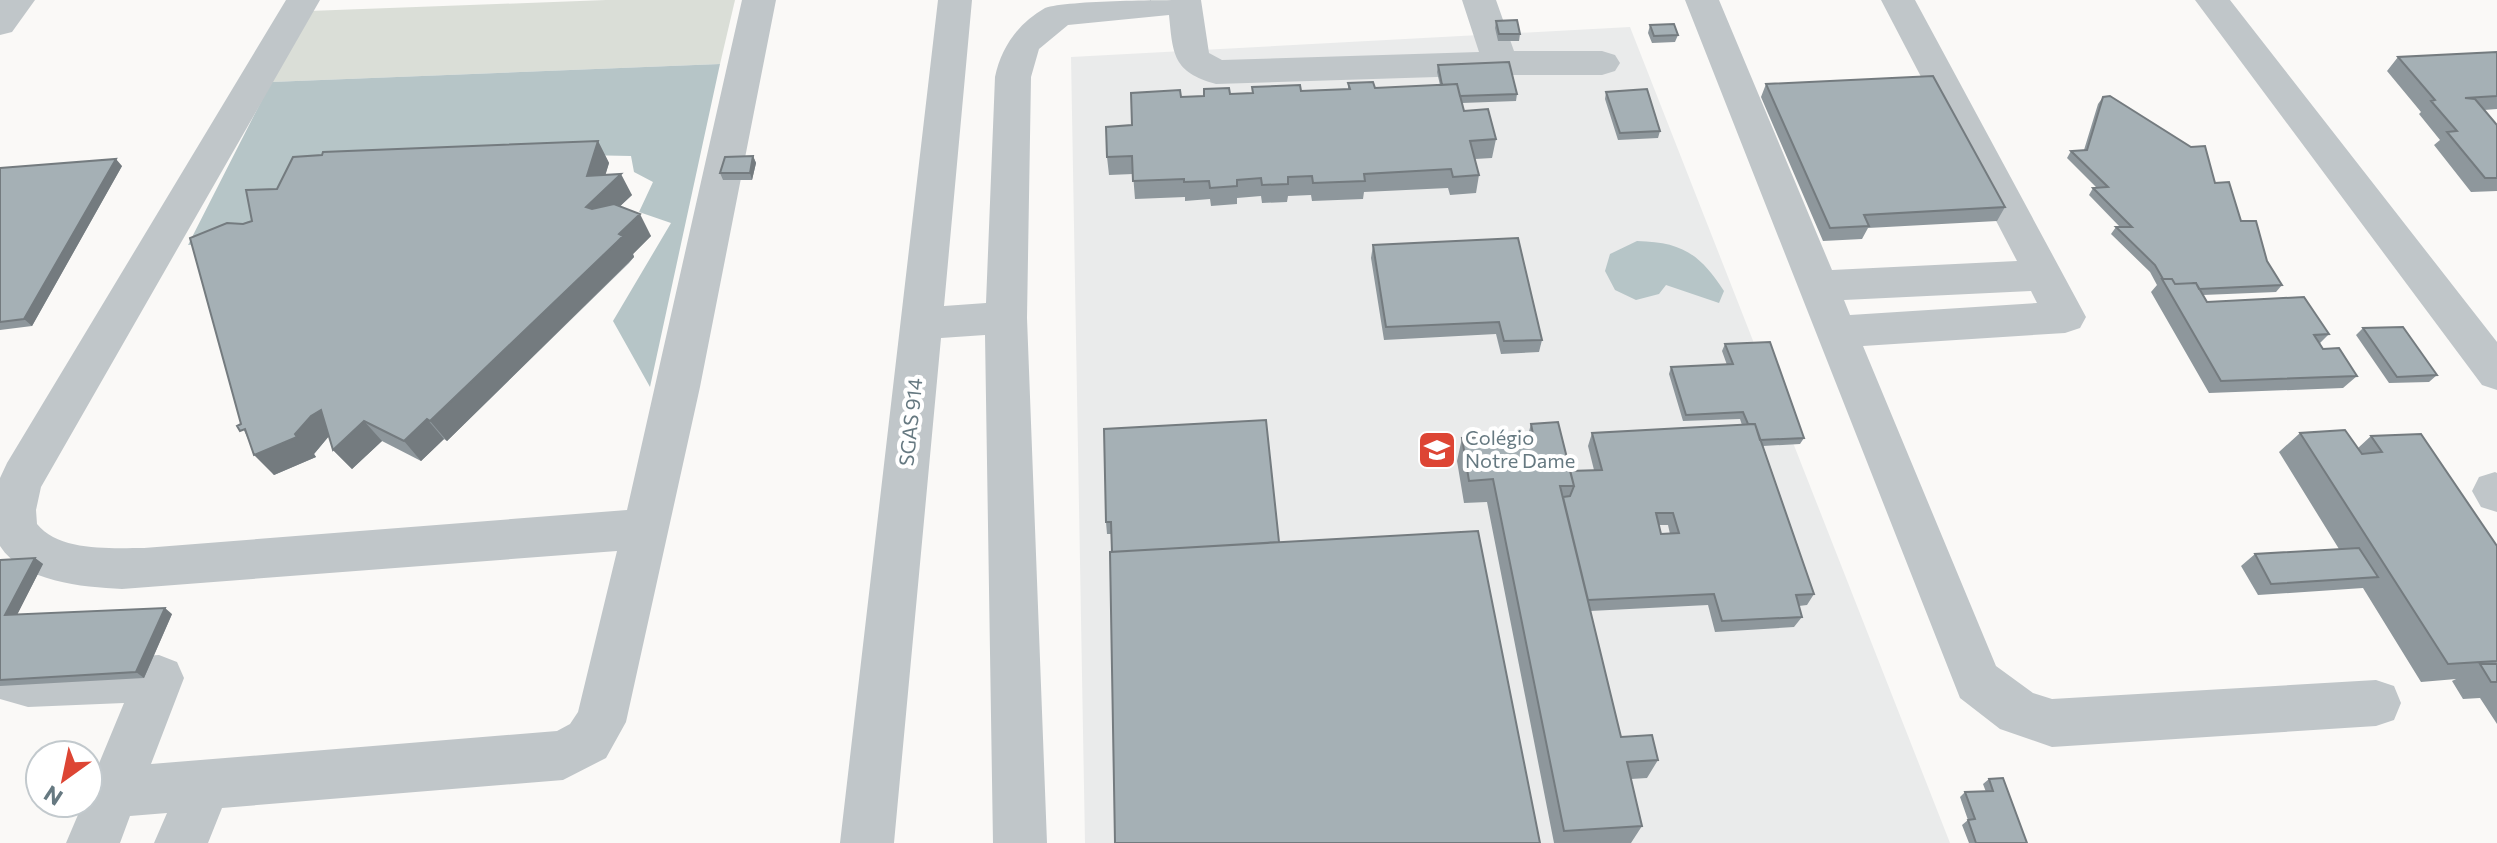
<svg xmlns="http://www.w3.org/2000/svg" width="2497" height="843" font-family="Commissioner,sans-serif">
<rect width="100%" height="100%" fill="#faf9f7"/>
<path fill="#eaebeb" d="M 1630,27 L 1950,843 L 1085,843 L 1071,57 Z"/>
<path fill="#daded7" d="M 606,0 L 735,0 L 720,64 L 271,82 L 309,11 Z"/>
<path fill="#b6c5c7" d="M 720,64 L 650,387 L 613,321 L 671,223 L 639,212 L 653,182 L 634,172 L 631,156 L 484,153 L 259,208 L 239,242 L 188,245 L 271,82 Z
M 1637,241 C 1682,242 1700,254 1724,291 L 1719,303 L 1666,285 L 1659,294 L 1636,300 L 1615,290 L 1605,271 L 1610,254 Z"/>
<g fill="none" stroke-linecap="round" stroke-linejoin="round">
<path fill="#c0c6c9" fill-rule="evenodd" d="M 0,0 L 35,0 L 12,32 L 0,35 Z
M 286,0 L 320,0 L 41,487 L 36,510 L 37,524 C 59,552 113,548 144,548 L 627,510 L 742,0 L 776,0 L 700,387 L 626,722 L 606,758 L 563,780 L 222,808 L 208,843 L 154,843 L 167,813 L 130,816 L 120,843 L 66,843 L 83,803 L 88,803 L 88,790 L 124,703 L 28,707 L 0,699 L 0,653 L 28,661 L 159,655 L 177,662 L 184,678 L 151,764 L 557,731 L 570,724 L 578,712 L 617,551 L 122,589 C 82,587 23,582 0,546 L 0,478 L 7,463 Z
M 938,0 L 972,0 L 944,306 L 986,303 L 995,77 C 1001,48 1018,23 1045,8 C 1068,0 1170,0 1201,0 L 1209,53 L 1222,60 L 1479,52 L 1462,0 L 1496,0 L 1514,51 L 1602,51 L 1615,55 L 1620,63 L 1615,71 L 1602,75 L 1500,75 L 1216,84 C 1173,72 1173,55 1169,15 L 1068,25 L 1039,49 L 1031,77 L 1027,318 L 1047,843 L 993,843 L 985,335 L 941,338 L 894,843 L 840,843 Z
M 1685,0 L 1719,0 L 1832,270 L 2017,261 L 1881,0 L 1915,0 L 2086,317 L 2080,328 L 2065,333 L 1863,346 L 1996,666 L 2033,693 L 2052,699 L 2376,680 L 2394,686 L 2401,703 L 2394,720 L 2376,726 L 2052,747 L 2000,729 L 1960,698 ZM 2031,291 L 2037,303 L 1850,315 L 1844,300 Z
M 2195,0 L 2230,0 L 2497,342 L 2497,390 L 2482,385 Z
M 2495,472 L 2497,473 L 2497,512 L 2481,507 L 2472,491 L 2479,477 Z"/>
</g>
<path fill="#8e979c" fill-rule="evenodd" d="M 1496,21 L 1520,34 L 1519,41 L 1498,41 L 1495,28 Z
M 1650,25 L 1678,35 L 1675,42 L 1652,43 L 1648,33 Z
M 2497,52 L 2497,109 L 2484,110 L 2497,125 L 2497,191 L 2471,192 L 2434,145 L 2440,140 L 2419,114 L 2421,112 L 2387,71 L 2398,57 Z
M 1438,65 L 1517,94 L 1516,101 L 1462,103 L 1464,111 L 1496,139 L 1492,158 L 1475,159 L 1479,175 L 1476,193 L 1450,195 L 1448,188 L 1364,192 L 1363,199 L 1312,201 L 1311,195 L 1288,196 L 1287,202 L 1262,203 L 1261,196 L 1237,198 L 1237,204 L 1211,206 L 1210,199 L 1185,201 L 1185,197 L 1135,199 L 1133,174 L 1109,175 L 1107,157 L 1132,125 L 1181,97 L 1252,93 L 1252,87 L 1301,91 L 1348,89 L 1348,83 L 1375,88 L 1440,85 L 1437,72 Z
M 1766,84 L 2005,207 L 1997,221 L 1868,228 L 1862,239 L 1823,241 L 1761,97 Z
M 1606,92 L 1660,131 L 1658,138 L 1618,140 L 1605,99 Z
M 2103,97 L 2215,183 L 2282,285 L 2276,292 L 2203,295 L 2207,302 L 2329,334 L 2320,343 L 2323,349 L 2357,376 L 2343,388 L 2209,393 L 2151,292 L 2157,285 L 2150,272 L 2111,234 L 2116,227 L 2120,227 L 2089,195 L 2093,188 L 2097,188 L 2067,158 L 2071,151 L 2084,150 L 2098,104 Z
M 598,141 L 609,163 L 605,175 L 632,195 L 620,206 L 651,236 L 633,254 L 634,257 L 629,263 L 447,441 L 444,439 L 421,461 L 382,441 L 352,469 L 333,450 L 329,436 L 314,454 L 316,457 L 274,475 L 248,439 L 241,424 L 243,224 L 252,221 L 277,189 Z
M 753,156 L 756,163 L 752,180 L 723,180 L 720,173 Z
M 122,166 L 32,326 L 0,330 L 0,168 Z
M 1373,245 L 1542,340 L 1539,352 L 1501,354 L 1496,334 L 1384,340 L 1371,258 Z
M 2363,328 L 2437,375 L 2429,382 L 2389,383 L 2356,335 Z
M 1725,344 L 1804,438 L 1800,444 L 1763,446 L 1814,594 L 1807,605 L 1799,606 L 1802,617 L 1794,627 L 1715,632 L 1708,605 L 1590,611 L 1621,737 L 1658,760 L 1647,778 L 1631,779 L 1642,826 L 1631,843 L 1554,843 L 1487,502 L 1464,503 L 1457,461 L 1462,438 L 1528,435 L 1531,424 L 1570,471 L 1594,470 L 1588,446 L 1592,433 L 1742,425 L 1740,419 L 1683,421 L 1669,374 L 1671,367 L 1727,365 L 1722,351 ZM 1659,525 L 1668,525 L 1670,534 L 1661,534 Z
M 1104,429 L 1279,542 L 1112,552 L 1111,534 L 1107,534 L 1106,522 Z
M 2300,433 L 2358,448 L 2371,436 L 2497,546 L 2497,724 L 2480,698 L 2463,699 L 2452,681 L 2456,679 L 2421,682 L 2363,588 L 2258,595 L 2241,566 L 2255,554 L 2339,549 L 2279,452 Z
M 35,558 L 43,564 L 17,614 L 172,614 L 144,678 L 0,686 L 0,560 Z
M 1989,779 L 2027,843 L 1969,843 L 1962,825 L 1968,820 L 1960,797 L 1965,792 L 1986,792 L 1983,784 Z"/>
<path fill="#747b7f" d="M 598,141 L 609,163 L 600,193 L 621,174 L 632,195 L 597,228 L 586,207 L 587,176 Z
M 753,156 L 756,163 L 752,180 L 750,173 Z
M 116,159 L 122,166 L 32,326 L 24,319 Z
M 640,214 L 651,236 L 633,254 L 634,257 L 447,441 L 430,421 Z
M 321,410 L 329,436 L 314,454 L 316,457 L 274,475 L 254,455 L 295,434 L 311,416 Z
M 427,419 L 444,439 L 421,461 L 404,441 Z
M 364,421 L 382,441 L 352,469 L 333,450 Z
M 35,558 L 43,564 L 14,621 L 5,615 Z
M 165,608 L 172,614 L 144,678 L 136,672 Z"/>
<path fill="#a5b0b5" stroke="#747b7f" stroke-width="2" fill-rule="evenodd" d="M 1517,20 L 1520,34 L 1499,34 L 1496,21 Z
M 1674,24 L 1678,35 L 1654,36 L 1650,25 Z
M 2497,52 L 2497,96 L 2465,98 L 2475,99 L 2497,125 L 2497,178 L 2485,178 L 2447,132 L 2457,131 L 2431,101 L 2435,100 L 2398,57 Z
M 1509,62 L 1517,94 L 1460,96 L 1457,84 L 1442,85 L 1438,65 Z
M 1933,76 L 2005,207 L 1864,215 L 1869,226 L 1830,228 L 1766,84 Z
M 1373,82 L 1375,88 L 1457,84 L 1464,111 L 1488,109 L 1496,139 L 1470,141 L 1479,175 L 1453,177 L 1451,169 L 1364,174 L 1365,181 L 1313,183 L 1312,176 L 1288,177 L 1288,184 L 1262,185 L 1261,178 L 1237,180 L 1237,186 L 1210,188 L 1209,181 L 1184,182 L 1184,179 L 1133,181 L 1132,156 L 1107,157 L 1106,127 L 1132,125 L 1131,93 L 1180,90 L 1181,97 L 1204,96 L 1204,89 L 1229,88 L 1230,94 L 1253,93 L 1252,87 L 1300,85 L 1301,91 L 1350,89 L 1348,83 Z
M 1647,89 L 1660,131 L 1620,133 L 1606,92 Z
M 2110,96 L 2191,147 L 2205,146 L 2215,183 L 2229,182 L 2241,221 L 2256,221 L 2267,261 L 2282,285 L 2199,289 L 2196,283 L 2175,284 L 2172,279 L 2163,279 L 2155,265 L 2116,227 L 2132,227 L 2093,188 L 2108,187 L 2071,151 L 2087,150 L 2103,97 Z
M 598,141 L 587,176 L 621,174 L 586,207 L 592,209 L 614,204 L 640,214 L 619,234 L 623,236 L 617,242 L 430,421 L 427,419 L 404,441 L 364,421 L 333,450 L 321,410 L 311,416 L 295,434 L 297,437 L 254,455 L 245,429 L 240,431 L 237,426 L 241,424 L 190,238 L 227,223 L 243,224 L 252,221 L 246,190 L 277,189 L 293,157 L 322,155 L 323,152 Z
M 753,156 L 750,173 L 720,173 L 725,157 Z
M 116,159 L 24,319 L 0,322 L 0,168 Z
M 1518,238 L 1542,340 L 1504,341 L 1499,322 L 1386,327 L 1373,245 Z
M 2162,279 L 2172,279 L 2175,284 L 2196,283 L 2207,302 L 2304,297 L 2329,334 L 2314,335 L 2323,349 L 2339,348 L 2357,376 L 2221,381 Z
M 2403,327 L 2437,375 L 2397,377 L 2363,328 Z
M 1770,342 L 1804,438 L 1760,440 L 1755,424 L 1748,424 L 1743,412 L 1686,415 L 1671,367 L 1733,364 L 1725,344 Z
M 1266,420 L 1279,542 L 1112,552 L 1111,522 L 1106,522 L 1104,429 Z
M 1558,422 L 1574,486 L 1560,486 L 1621,737 L 1652,735 L 1658,760 L 1627,762 L 1642,826 L 1564,831 L 1493,479 L 1469,481 L 1462,438 L 1533,434 L 1531,424 Z
M 1755,424 L 1814,594 L 1796,595 L 1802,617 L 1722,621 L 1714,594 L 1588,600 L 1563,497 L 1570,496 L 1574,486 L 1570,471 L 1602,470 L 1592,433 ZM 1656,513 L 1673,513 L 1679,533 L 1661,534 Z
M 2345,430 L 2362,454 L 2382,452 L 2371,436 L 2421,434 L 2497,546 L 2497,661 L 2448,664 L 2300,433 Z
M 1478,531 L 1540,843 L 1115,843 L 1110,552 Z
M 2359,548 L 2378,577 L 2271,584 L 2255,554 Z
M 35,558 L 5,615 L 165,608 L 136,672 L 0,680 L 0,560 Z
M 2480,664 L 2497,664 L 2497,682 L 2491,682 Z
M 2003,778 L 2027,843 L 1976,843 L 1968,820 L 1975,819 L 1965,792 L 1993,791 L 1989,779 Z"/>
<defs>
<g id="school-square" transform="scale(2)"><rect x="-9" y="-9" width="18" height="18" rx="4" fill="#dd4534" stroke="#fff"/><path d="M0-5L7-2L0 1L-7-2ZM-4 1L0 2.5L4 1V4Q0 6-4 4Z" fill="#fff"/></g>
</defs>
<g fill-rule="evenodd">
<use href="#school-square" x="1437" y="450"/>
</g>
<g text-anchor="middle" stroke-width="8" stroke-linejoin="round" paint-order="stroke">
<g font-size="20" fill="#667981" stroke="#fff">
<text transform="translate(911 422) rotate(-84)" y="7">SGAS 914</text>
</g>
<g font-size="20" fill="#667981" stroke="#fff" text-anchor="start">
<text x="1465" y="445">Colégio<tspan x="1465" dy="23">Notre Dame</tspan></text>
</g>
</g>
<g transform="translate(64 779) rotate(213)"><circle r="38" fill="#ffffff" stroke="#c2c9cd" stroke-width="2"/>
<path d="M0-6L14 30L0 20L-14 30Z" fill="#dd4534"/>
<text y="-12" font-size="22" font-weight="bold" text-anchor="middle" fill="#667981">N</text>
</g>
</svg>
